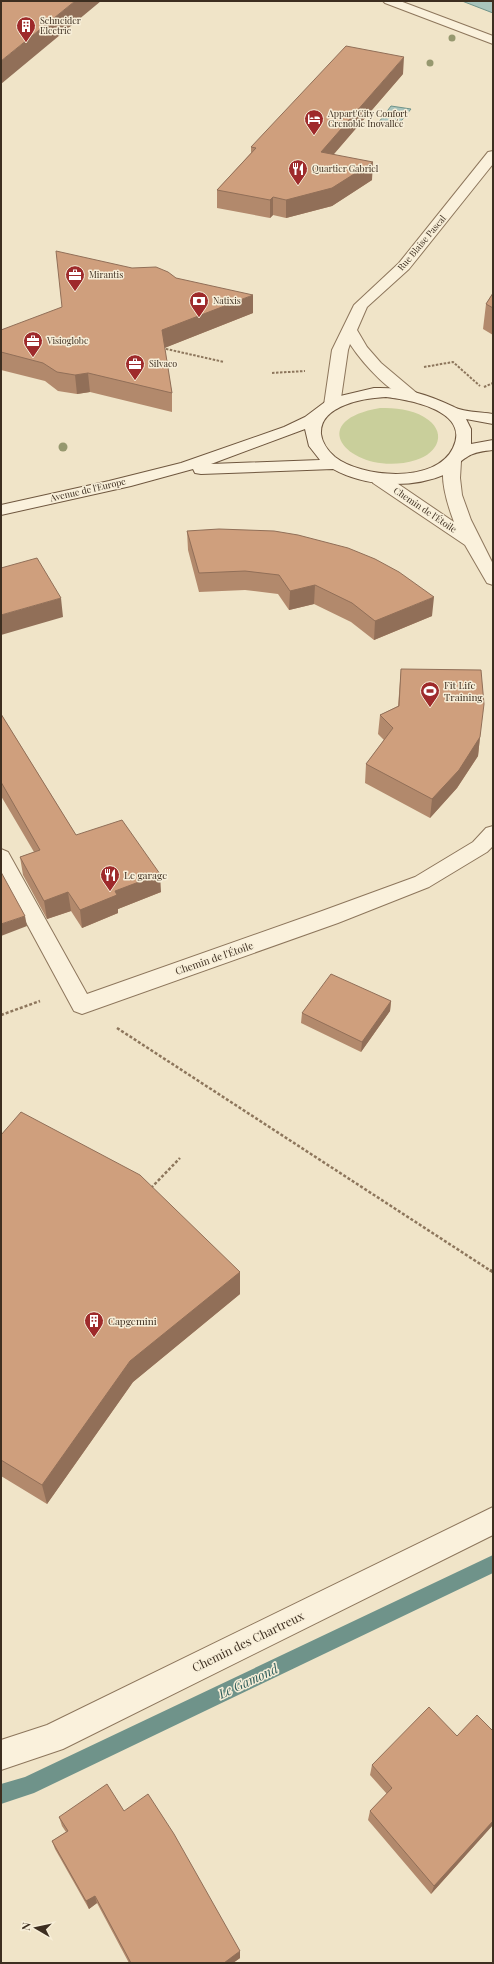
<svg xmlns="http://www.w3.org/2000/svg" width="494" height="1964" font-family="'Playfair Display',serif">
<rect width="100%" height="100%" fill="#f0e4c8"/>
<path fill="#c9cf9b" d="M 380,408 C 395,408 411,409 424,417 C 448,431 439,453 416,460 C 356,479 298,422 380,408 Z"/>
<path fill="#a9c4bc" stroke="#6f938a" d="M 462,1 L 493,1 L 493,13 Z
M 391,106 L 411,109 L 397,126 L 387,126 L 379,122 Z"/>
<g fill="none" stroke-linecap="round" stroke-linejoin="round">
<path fill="#6f938a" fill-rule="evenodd" d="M 493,1555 L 493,1573 L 34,1793 L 1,1804 L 1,1784 L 25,1777 Z"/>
<g stroke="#8d765c" stroke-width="2">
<path id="street" d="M 383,1 L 400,1 L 493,36 L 493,44 L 385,3 Z
M 493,151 L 493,164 L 409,269 L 367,307 L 357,330 L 367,347 L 381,363 L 419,395 L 417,398 C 396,403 361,361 350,344 L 348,350 L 340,405 L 338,408 L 332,410 L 326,408 L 324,405 L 332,350 L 354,305 L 399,263 L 488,152 Z
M 453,456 L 459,458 L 461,461 L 460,478 L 462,495 L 471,520 L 493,564 L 493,585 L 487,583 L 465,545 L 373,483 L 371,479 L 373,475 L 379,474 L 385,475 L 454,522 C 448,506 437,473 447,458 Z
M 493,826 L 493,846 L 487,852 L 429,887 L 338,923 L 82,1014 L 74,1011 L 1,876 L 1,849 L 8,852 L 87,994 L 322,911 L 415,877 L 473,842 L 486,828 Z
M 493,1507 L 493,1535 L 63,1749 L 1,1770 L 1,1740 L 47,1725 Z"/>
</g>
<g stroke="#6f573f" stroke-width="2">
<path id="secondary" d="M 374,388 C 404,387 427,394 454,407 C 463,412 482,412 493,414 L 493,424 L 466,419 L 471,429 L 471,444 L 493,440 L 493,450 C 484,451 474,452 467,457 C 459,461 454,470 446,474 C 412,489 365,487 333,469 L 201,474 L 195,473 L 193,469 L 131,486 L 1,515 L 1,505 L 109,481 L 181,463 L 284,427 L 305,417 L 325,402 L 336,397 ZM 386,397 C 411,400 471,411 453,448 C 436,484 362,478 335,457 C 328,451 322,442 321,434 C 319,405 365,398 386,397 ZM 305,429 L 309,446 L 320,460 L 211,464 Z"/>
</g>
<path stroke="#8d765c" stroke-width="2" stroke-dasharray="2.5 1.5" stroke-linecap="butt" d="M 162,348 L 224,362
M 424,367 L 453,362 L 480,386
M 272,373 L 305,371
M 484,387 L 493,383"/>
<path stroke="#8d765c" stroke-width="2.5" stroke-dasharray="3 2" stroke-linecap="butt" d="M 1,1015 L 40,1001
M 117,1028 L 491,1271
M 151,1188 L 180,1158"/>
<path stroke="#8d765c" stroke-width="3" stroke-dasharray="4 2.5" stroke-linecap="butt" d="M 490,1270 L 493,1272"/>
<use href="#street" fill="#faf1dc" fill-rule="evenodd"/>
<use href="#secondary" fill="#faf1dc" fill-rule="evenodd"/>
</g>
<g fill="#96986f">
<circle cx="452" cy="38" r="3.5"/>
<circle cx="430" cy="63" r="3.5"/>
<circle cx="63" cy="447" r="4.5"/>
</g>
<path fill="#b2896c" d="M 403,74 L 334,154 L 372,180 L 332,206 L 286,218 L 273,215 L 270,218 L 217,208 L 217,190 L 251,153 L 251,147 Z
M 176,278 L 253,313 L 164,348 L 172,393 L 172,412 L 90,392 L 77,394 L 58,391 L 45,381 L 1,370 L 1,330 Z
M 493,293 L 493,335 L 483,329 L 486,304 Z
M 187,531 L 432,616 L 374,640 L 351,622 L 314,604 L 289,610 L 278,594 L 245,590 L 199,592 L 188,550 Z
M 401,669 L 480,737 L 478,756 L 457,788 L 430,818 L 365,783 L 366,764 L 384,740 L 378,734 L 380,715 L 398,706 Z
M 1,714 L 76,835 L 161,892 L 118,909 L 118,913 L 82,928 L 71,911 L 47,919 L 23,875 L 20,857 L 34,852 L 1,796 Z
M 391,1001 L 390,1011 L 361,1052 L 301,1023 L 302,1013 Z
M 1,1135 L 240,1272 L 240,1294 L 133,1382 L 47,1504 L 1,1476 Z
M 493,1731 L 493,1826 L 492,1826 L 431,1894 L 368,1820 L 370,1811 L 387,1794 L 370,1775 L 372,1765 L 457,1736 Z
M 124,1811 L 240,1958 L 233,1963 L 129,1963 L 97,1903 L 89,1909 L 55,1849 L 52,1841 L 66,1832 L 62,1826 L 59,1817 Z"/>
<path fill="#916f58" d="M 75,1 L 101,1 L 1,84 L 1,61 Z
M 404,57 L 403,74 L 320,170 L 321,152 Z
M 373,162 L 372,180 L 332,206 L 286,218 L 286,200 Z
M 273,197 L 273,215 L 270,218 L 270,200 Z
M 253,295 L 253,313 L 162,349 L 162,330 Z
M 88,373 L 90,392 L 77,394 L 75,375 Z
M 315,585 L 314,604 L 289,610 L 290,591 Z
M 434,597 L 432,616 L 374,640 L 375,621 Z
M 61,598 L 63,617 L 1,635 L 1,615 Z
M 480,737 L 478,756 L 457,788 L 430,818 L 432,799 Z
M 160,874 L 161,892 L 118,909 L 118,913 L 82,928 L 80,910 L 115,891 Z
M 68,892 L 71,911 L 47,919 L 44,901 Z
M 25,916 L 27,926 L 1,936 L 1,924 Z
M 391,1001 L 390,1011 L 361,1052 L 362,1042 Z
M 240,1272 L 240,1294 L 133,1382 L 47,1504 L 42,1485 L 130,1361 Z
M 493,1821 L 492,1826 L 431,1894 L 434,1886 Z
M 95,1896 L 97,1903 L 89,1909 L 86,1901 Z
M 240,1951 L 240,1958 L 233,1963 L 224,1963 Z"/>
<path fill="#cf9f7d" stroke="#916f58" d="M 1,1 L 75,1 L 1,61 Z
M 346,46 L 404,57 L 321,152 L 373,162 L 332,188 L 286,200 L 273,197 L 270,200 L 217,190 L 256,148 L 251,147 Z
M 56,251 L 132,268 L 156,267 L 168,272 L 176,278 L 253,295 L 162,330 L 172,393 L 88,373 L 75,375 L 57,372 L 43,363 L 1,352 L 1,330 L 62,307 Z
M 493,293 L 493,308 L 486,304 Z
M 219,529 L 274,531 L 298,535 L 348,548 L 375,559 L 399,572 L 434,597 L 375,621 L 352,603 L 315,585 L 290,591 L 279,575 L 245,571 L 199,573 L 187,531 Z
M 37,558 L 61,598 L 1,615 L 1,568 Z
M 401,669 L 481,670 L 484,704 L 480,737 L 459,770 L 432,799 L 366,764 L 393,728 L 380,715 L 399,706 Z
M 1,714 L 76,835 L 122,820 L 160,874 L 115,891 L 117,895 L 80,910 L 68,892 L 44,901 L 20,857 L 40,850 L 1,782 Z
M 1,872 L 25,916 L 1,924 Z
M 331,974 L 391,1001 L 362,1042 L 302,1013 Z
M 21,1112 L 140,1175 L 240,1272 L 130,1361 L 42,1485 L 1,1460 L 1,1135 Z
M 429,1707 L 457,1736 L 477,1715 L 493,1731 L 493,1821 L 434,1886 L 370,1811 L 392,1788 L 372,1765 Z
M 107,1784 L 124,1811 L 148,1794 L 174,1834 L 240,1951 L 224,1963 L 131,1963 L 95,1896 L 86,1901 L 52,1841 L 68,1831 L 59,1817 Z"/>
<defs>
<g id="building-pin" transform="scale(1)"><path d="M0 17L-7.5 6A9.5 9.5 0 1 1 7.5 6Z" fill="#9e2a2b" stroke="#f7eed8"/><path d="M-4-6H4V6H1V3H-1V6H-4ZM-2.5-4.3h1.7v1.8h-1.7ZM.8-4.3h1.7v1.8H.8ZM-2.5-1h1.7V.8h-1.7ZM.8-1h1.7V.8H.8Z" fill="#fff"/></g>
<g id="hotel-pin" transform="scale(1)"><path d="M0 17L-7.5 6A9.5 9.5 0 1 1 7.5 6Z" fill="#9e2a2b" stroke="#f7eed8"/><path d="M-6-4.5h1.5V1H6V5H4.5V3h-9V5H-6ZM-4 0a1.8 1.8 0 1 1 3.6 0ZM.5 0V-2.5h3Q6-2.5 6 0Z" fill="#fff"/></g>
<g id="restaurant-pin" transform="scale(1)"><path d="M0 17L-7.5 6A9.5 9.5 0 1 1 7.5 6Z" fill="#9e2a2b" stroke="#f7eed8"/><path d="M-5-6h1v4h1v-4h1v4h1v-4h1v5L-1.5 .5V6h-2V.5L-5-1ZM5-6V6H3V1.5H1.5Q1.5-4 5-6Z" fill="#fff"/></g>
<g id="office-pin" transform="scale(1)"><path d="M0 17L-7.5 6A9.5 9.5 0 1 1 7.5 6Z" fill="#9e2a2b" stroke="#f7eed8"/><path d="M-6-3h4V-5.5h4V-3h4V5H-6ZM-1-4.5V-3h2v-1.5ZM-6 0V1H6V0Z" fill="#fff"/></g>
<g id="bank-pin" transform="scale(1)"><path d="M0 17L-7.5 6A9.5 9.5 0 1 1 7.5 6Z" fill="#9e2a2b" stroke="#f7eed8"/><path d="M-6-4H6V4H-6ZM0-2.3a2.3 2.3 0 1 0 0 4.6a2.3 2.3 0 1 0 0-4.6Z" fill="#fff"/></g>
<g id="stadium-pin" transform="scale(1)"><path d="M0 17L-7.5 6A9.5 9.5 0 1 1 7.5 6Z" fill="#9e2a2b" stroke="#f7eed8"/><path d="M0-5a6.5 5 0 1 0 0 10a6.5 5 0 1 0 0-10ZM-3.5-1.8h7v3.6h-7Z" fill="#fff"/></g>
</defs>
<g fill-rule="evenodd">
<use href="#building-pin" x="26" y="26"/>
<use href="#hotel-pin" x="314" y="119"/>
<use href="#restaurant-pin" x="298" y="169"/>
<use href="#office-pin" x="75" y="275"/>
<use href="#bank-pin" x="199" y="301"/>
<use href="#office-pin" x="33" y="341"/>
<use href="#office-pin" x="135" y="364"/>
<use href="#stadium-pin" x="430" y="691"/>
<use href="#restaurant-pin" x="110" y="875"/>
<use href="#building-pin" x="94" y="1321"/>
</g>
<g text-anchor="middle" stroke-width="3" stroke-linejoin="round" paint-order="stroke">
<g font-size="9" fill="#3d2e20" stroke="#f7eed8" text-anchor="start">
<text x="40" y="24">Schneider<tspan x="40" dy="10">Electric</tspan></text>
<text x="328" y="117">Appart'City Confort<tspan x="328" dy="10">Grenoble Inovallée</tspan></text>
<text x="312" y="172">Quartier Gabriel</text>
<text x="89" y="278">Mirantis</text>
<text x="213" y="304">Natixis</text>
<text x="47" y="344">Visioglobe</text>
<text x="149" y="367">Silvaco</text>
</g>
<g font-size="9" fill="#3d2e20" stroke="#f7eed8">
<text transform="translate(422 243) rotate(-50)" y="3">Rue Blaise Pascal</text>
<text transform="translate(88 490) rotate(-13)" y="3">Avenue de l'Europe</text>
<text transform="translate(425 510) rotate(34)" y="3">Chemin de l'Étoile</text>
</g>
<g font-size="10" fill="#3d2e20" stroke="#f7eed8" text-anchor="start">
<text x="444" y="689">Fit Life<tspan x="444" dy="12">Training</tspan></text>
<text x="124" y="879">Le garage</text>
<text x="108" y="1325">Capgemini</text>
</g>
<g font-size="10" fill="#3d2e20" stroke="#f7eed8">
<text transform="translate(214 958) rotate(-19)" y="4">Chemin de l'Étoile</text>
</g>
<g font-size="12" fill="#3d2e20" stroke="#f7eed8">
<text transform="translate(248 1642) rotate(-26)" y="4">Chemin des Chartreux</text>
</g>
<g font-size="13" font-style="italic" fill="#2f5d5a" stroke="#f7eed8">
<text transform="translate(248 1681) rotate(-25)" y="5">Le Gamond</text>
</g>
</g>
<rect width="494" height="1964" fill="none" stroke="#3d2e20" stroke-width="4"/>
<g transform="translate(36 1928) rotate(279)" stroke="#f7eed8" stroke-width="3" paint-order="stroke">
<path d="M0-3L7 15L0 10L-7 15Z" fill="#3d2e20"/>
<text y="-6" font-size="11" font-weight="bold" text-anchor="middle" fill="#3d2e20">N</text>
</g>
</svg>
